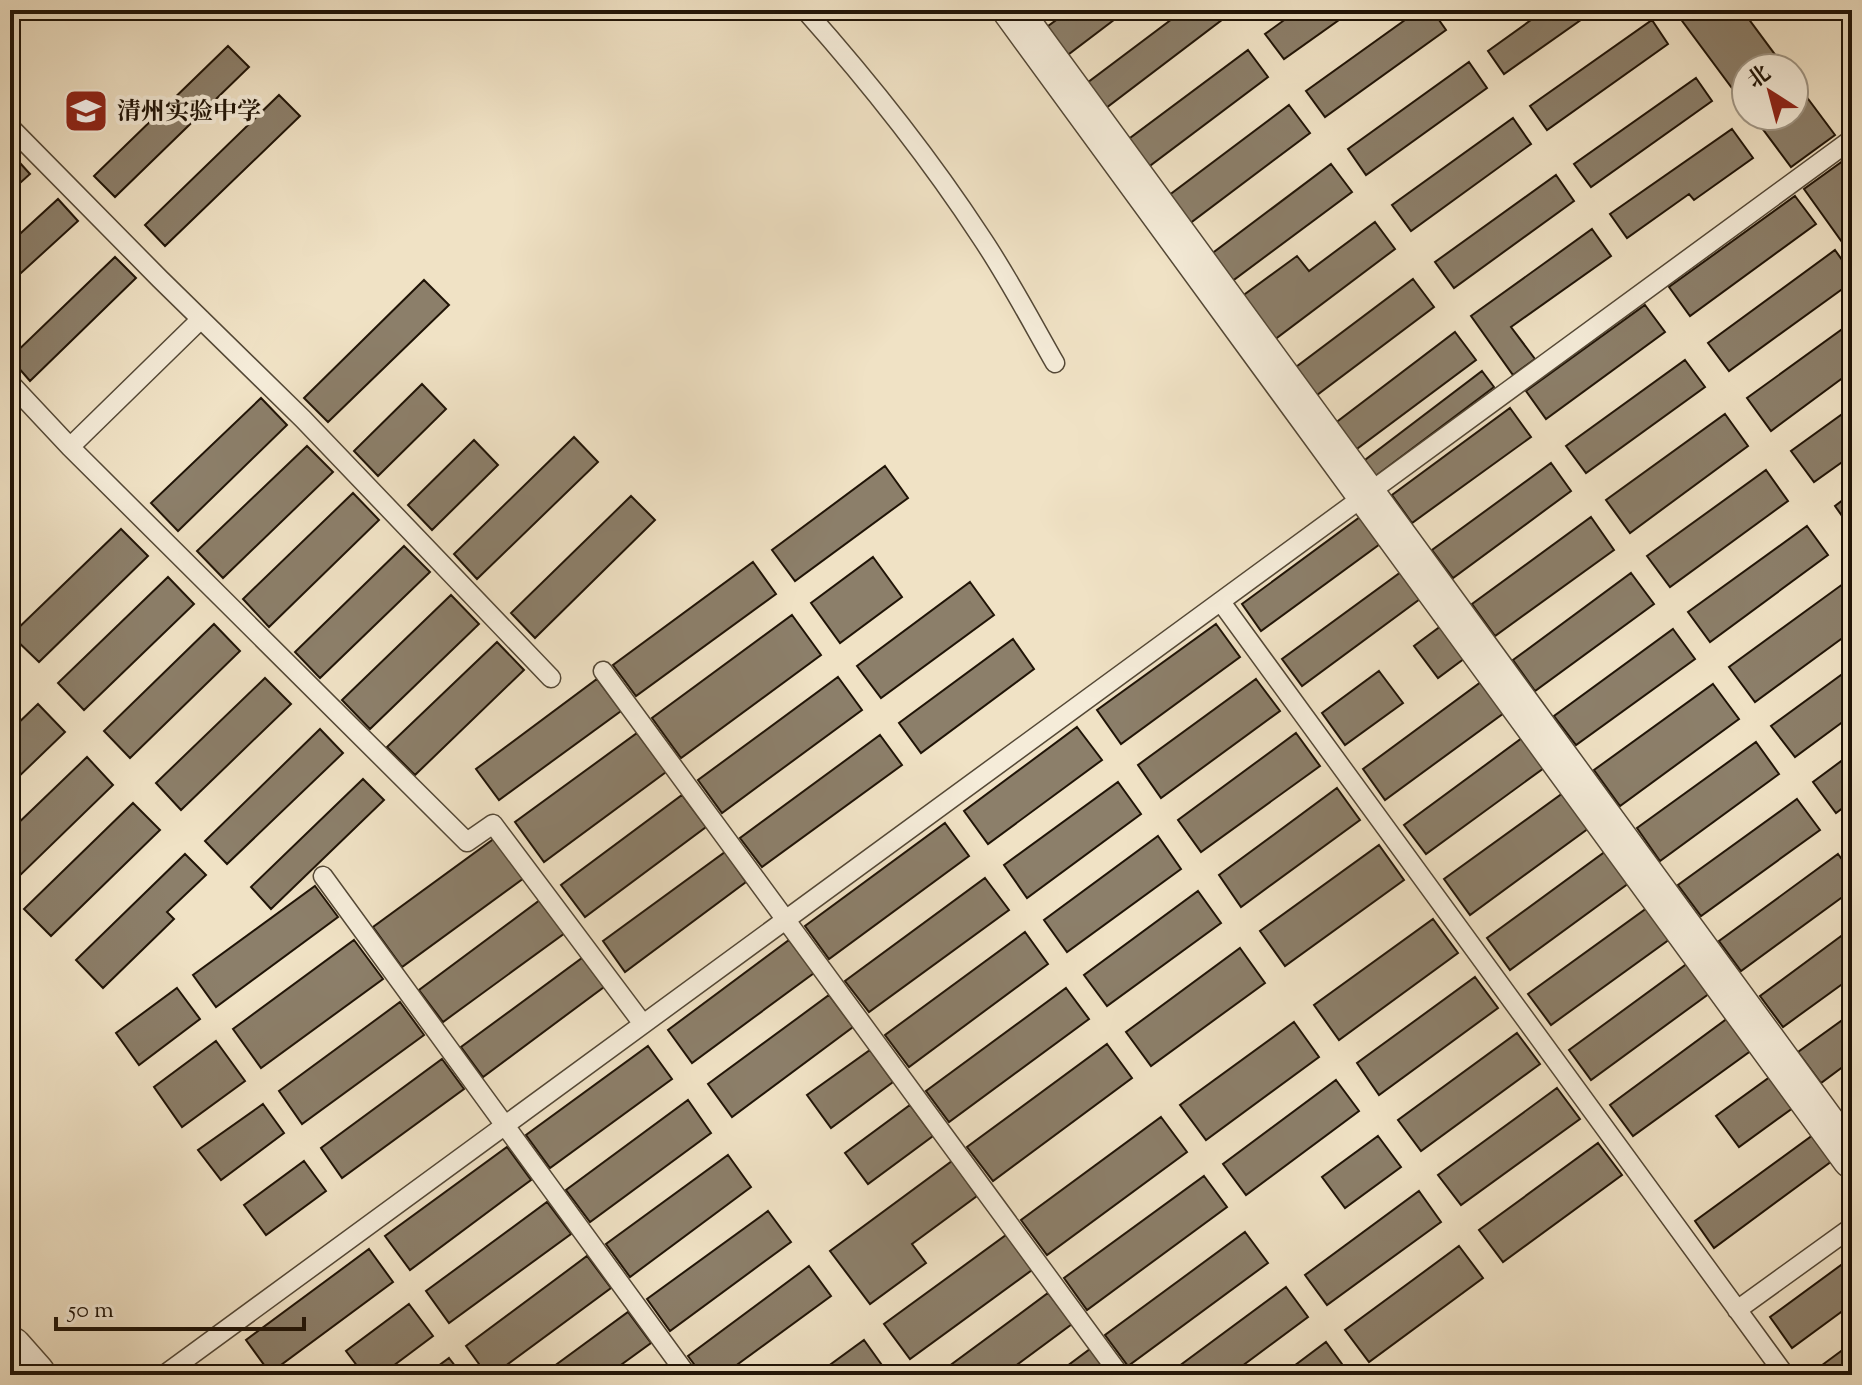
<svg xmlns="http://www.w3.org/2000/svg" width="1862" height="1385" font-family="'Sorts Mill Goudy','Noto Serif SC',serif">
<rect width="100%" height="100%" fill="#f0e2c5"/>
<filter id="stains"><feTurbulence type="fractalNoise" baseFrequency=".0025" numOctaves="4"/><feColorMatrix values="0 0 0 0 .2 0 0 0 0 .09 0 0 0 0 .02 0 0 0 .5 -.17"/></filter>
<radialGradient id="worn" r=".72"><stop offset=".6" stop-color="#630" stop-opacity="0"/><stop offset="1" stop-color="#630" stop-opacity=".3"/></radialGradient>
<path fill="#8c7f6a" stroke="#201407" stroke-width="2" d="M 1070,10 L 1127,10 L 1065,57 L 1044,29 Z
M 1184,10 L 1222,10 L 1227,16 L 1106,108 L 1087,83 Z
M 1298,10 L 1353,10 L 1284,59 L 1265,34 Z
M 1419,10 L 1432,10 L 1446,30 L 1325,117 L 1306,91 Z
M 1545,10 L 1595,10 L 1504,74 L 1488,51 Z
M 1674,10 L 1742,10 L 1785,68 L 1746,68 L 1746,107 Z
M 1652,20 L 1668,44 L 1547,130 L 1530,106 Z
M 228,46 L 249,67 L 115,197 L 94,176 Z
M 1248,50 L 1268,77 L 1147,168 L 1126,141 Z
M 1469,62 L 1487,88 L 1366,175 L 1348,149 Z
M 1696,78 L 1712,101 L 1591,187 L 1574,164 Z
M 1794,80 L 1835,135 L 1791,167 L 1753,116 L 1794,116 Z
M 279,95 L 300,116 L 165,246 L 145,225 Z
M 1289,105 L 1310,133 L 1189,224 L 1168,196 Z
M 1513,118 L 1531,144 L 1411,231 L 1392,205 Z
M 1732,129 L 1753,158 L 1694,200 L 1689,194 L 1627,238 L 1610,214 Z
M 10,152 L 30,174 L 10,192 Z
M 1847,158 L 1852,166 L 1852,256 L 1804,189 Z
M 1331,164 L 1352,192 L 1231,282 L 1210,255 Z
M 1556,175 L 1574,201 L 1454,288 L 1435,262 Z
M 1795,196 L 1816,224 L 1690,316 L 1669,287 Z
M 58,199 L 78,221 L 10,283 L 10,243 Z
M 1375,222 L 1395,249 L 1274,340 L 1241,297 L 1297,256 L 1309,271 Z
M 1592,229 L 1611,256 L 1511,327 L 1535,359 L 1513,375 L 1471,316 Z
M 1835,250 L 1852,274 L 1852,282 L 1729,371 L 1708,343 Z
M 115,257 L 136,278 L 30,381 L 10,358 Z
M 1413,279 L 1434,307 L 1313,398 L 1292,370 Z
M 424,280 L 449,305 L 328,422 L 304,398 Z
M 1645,305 L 1665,332 L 1546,419 L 1526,391 Z
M 1852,322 L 1852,371 L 1771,431 L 1747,398 Z
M 1455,332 L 1476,360 L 1354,451 L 1334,424 Z
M 1685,360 L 1705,387 L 1586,473 L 1566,446 Z
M 1482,371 L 1494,387 L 1373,478 L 1361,463 Z
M 422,384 L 446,409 L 378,476 L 354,451 Z
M 261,398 L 287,425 L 178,531 L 151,503 Z
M 1852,407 L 1852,455 L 1814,482 L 1791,451 Z
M 1510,408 L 1531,437 L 1412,523 L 1392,495 Z
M 1725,414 L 1748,446 L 1630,533 L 1606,500 Z
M 574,437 L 598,462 L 477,579 L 454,554 Z
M 474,440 L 498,465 L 432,530 L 408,505 Z
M 307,446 L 333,472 L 223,578 L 197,551 Z
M 1551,463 L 1571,491 L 1453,578 L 1432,550 Z
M 885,466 L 908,498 L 795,581 L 772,550 Z
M 1766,470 L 1788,501 L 1670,587 L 1647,556 Z
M 353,493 L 379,520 L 269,627 L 243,599 Z
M 1852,493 L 1852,530 L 1835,506 Z
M 631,496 L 655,520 L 535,638 L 511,613 Z
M 1360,517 L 1380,544 L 1261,631 L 1242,604 Z
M 1591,517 L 1614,550 L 1495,636 L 1472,604 Z
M 1807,526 L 1828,555 L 1710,642 L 1688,612 Z
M 121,529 L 148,556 L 39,662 L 11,635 Z
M 404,546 L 430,572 L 320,678 L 295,652 Z
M 873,557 L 902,597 L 840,643 L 811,603 Z
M 753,562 L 776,594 L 636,696 L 613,665 Z
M 1401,572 L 1420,599 L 1302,686 L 1282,659 Z
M 1631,573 L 1654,604 L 1535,691 L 1513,660 Z
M 168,577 L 194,604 L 84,710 L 58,683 Z
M 1847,581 L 1852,587 L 1852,631 L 1755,702 L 1729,667 Z
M 970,582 L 994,615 L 881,698 L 857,666 Z
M 451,595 L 479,624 L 370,729 L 342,700 Z
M 792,615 L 821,655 L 681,758 L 652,718 Z
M 214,624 L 240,651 L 130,758 L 104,731 Z
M 1216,624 L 1240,657 L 1121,744 L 1097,710 Z
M 1441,626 L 1465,658 L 1438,678 L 1414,646 Z
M 1673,629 L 1695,659 L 1576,745 L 1554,716 Z
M 1013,639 L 1034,669 L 921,753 L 899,723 Z
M 497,642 L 524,670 L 415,775 L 387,747 Z
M 1852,667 L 1852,715 L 1795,757 L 1771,726 Z
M 1379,671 L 1403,703 L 1345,745 L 1322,713 Z
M 838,677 L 862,710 L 722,813 L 698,780 Z
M 265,678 L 291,704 L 181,810 L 156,783 Z
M 597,679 L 621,711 L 499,800 L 476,769 Z
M 1256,679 L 1280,711 L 1161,798 L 1138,765 Z
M 1481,682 L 1504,713 L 1385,800 L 1363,769 Z
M 1713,684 L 1739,719 L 1620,806 L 1594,770 Z
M 38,704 L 65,732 L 10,785 L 10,731 Z
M 1077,727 L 1102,760 L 988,844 L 964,811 Z
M 320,729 L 343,753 L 227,864 L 205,841 Z
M 637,733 L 666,772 L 544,862 L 515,822 Z
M 1296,733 L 1320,766 L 1201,852 L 1178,820 Z
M 880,735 L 902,765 L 762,867 L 740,838 Z
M 1522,738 L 1544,768 L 1426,854 L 1404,825 Z
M 1756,742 L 1779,774 L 1660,861 L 1637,828 Z
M 1852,753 L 1852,801 L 1836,813 L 1813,782 Z
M 87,757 L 113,785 L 10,885 L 10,831 Z
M 363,779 L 384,800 L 271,909 L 251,887 Z
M 1118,782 L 1141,814 L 1027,898 L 1004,865 Z
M 1337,788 L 1360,820 L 1241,907 L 1219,875 Z
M 1563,793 L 1589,828 L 1470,915 L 1444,879 Z
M 682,795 L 706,827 L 585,917 L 561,885 Z
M 1797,799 L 1820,830 L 1701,916 L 1678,885 Z
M 133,803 L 160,830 L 51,936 L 24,909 Z
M 945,823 L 969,856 L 829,959 L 805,926 Z
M 1158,836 L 1181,869 L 1067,952 L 1044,920 Z
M 495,838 L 524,878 L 402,967 L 373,927 Z
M 1379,845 L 1404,880 L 1285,966 L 1260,931 Z
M 1606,851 L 1629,883 L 1510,970 L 1487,938 Z
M 725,852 L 746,882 L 625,972 L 603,941 Z
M 185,854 L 206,875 L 167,912 L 174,919 L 103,988 L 76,960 Z
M 1838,854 L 1852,873 L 1852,890 L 1741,971 L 1719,941 Z
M 985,878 L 1009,910 L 869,1012 L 845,981 Z
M 315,886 L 338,917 L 216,1007 L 193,975 Z
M 1198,891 L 1221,923 L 1107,1006 L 1084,975 Z
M 540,900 L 565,933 L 443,1022 L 419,990 Z
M 1647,908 L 1670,939 L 1551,1025 L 1528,994 Z
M 1433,919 L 1458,953 L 1339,1040 L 1314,1005 Z
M 1852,928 L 1852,977 L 1783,1027 L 1760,996 Z
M 1025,932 L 1048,964 L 909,1067 L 885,1035 Z
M 354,940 L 383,979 L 261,1068 L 233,1029 Z
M 789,940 L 814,973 L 692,1063 L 668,1030 Z
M 1240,948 L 1265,983 L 1151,1066 L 1126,1032 Z
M 582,958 L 604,987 L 483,1077 L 461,1047 Z
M 1688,963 L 1710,993 L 1591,1080 L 1569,1050 Z
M 1475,977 L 1498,1008 L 1379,1095 L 1357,1063 Z
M 177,988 L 200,1019 L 139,1065 L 116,1033 Z
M 1066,988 L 1089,1019 L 949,1122 L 926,1091 Z
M 829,995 L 853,1027 L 732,1117 L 708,1084 Z
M 400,1002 L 424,1035 L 302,1124 L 279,1091 Z
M 1852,1013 L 1852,1060 L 1821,1083 L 1798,1052 Z
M 1728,1018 L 1752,1050 L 1633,1136 L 1610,1105 Z
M 1294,1022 L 1319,1057 L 1206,1140 L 1180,1105 Z
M 1517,1033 L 1540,1064 L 1421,1151 L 1398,1120 Z
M 216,1041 L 245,1081 L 182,1127 L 154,1087 Z
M 1107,1044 L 1132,1078 L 993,1181 L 967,1147 Z
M 648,1046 L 672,1079 L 550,1168 L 526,1135 Z
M 870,1050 L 893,1082 L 831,1128 L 807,1095 Z
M 442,1059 L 464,1089 L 342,1178 L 321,1148 Z
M 1774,1074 L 1797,1105 L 1739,1147 L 1716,1116 Z
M 1336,1080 L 1359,1111 L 1246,1195 L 1223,1164 Z
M 1557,1088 L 1580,1119 L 1461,1205 L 1438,1175 Z
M 688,1100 L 711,1133 L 590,1222 L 566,1190 Z
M 263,1104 L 284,1133 L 221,1180 L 198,1150 Z
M 910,1105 L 933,1136 L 868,1184 L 845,1153 Z
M 1161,1117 L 1187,1152 L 1047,1255 L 1021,1220 Z
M 1813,1135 L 1832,1161 L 1714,1248 L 1695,1221 Z
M 1378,1136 L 1401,1167 L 1345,1208 L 1322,1177 Z
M 1598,1143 L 1622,1175 L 1503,1262 L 1479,1230 Z
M 507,1147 L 531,1180 L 410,1270 L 385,1236 Z
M 728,1155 L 751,1187 L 630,1277 L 606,1244 Z
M 304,1161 L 326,1191 L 266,1235 L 244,1205 Z
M 952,1161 L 977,1196 L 912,1244 L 926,1263 L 870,1304 L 830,1251 Z
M 1204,1176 L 1227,1207 L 1087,1310 L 1064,1278 Z
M 1419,1191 L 1441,1222 L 1327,1305 L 1305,1275 Z
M 547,1202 L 571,1234 L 449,1323 L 426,1291 Z
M 768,1211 L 791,1242 L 670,1331 L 647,1299 Z
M 1245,1232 L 1268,1263 L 1128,1366 L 1105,1335 Z
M 1006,1235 L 1032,1270 L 910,1359 L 884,1324 Z
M 1459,1246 L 1483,1278 L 1369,1362 L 1345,1330 Z
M 369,1249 L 393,1282 L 270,1373 L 246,1340 Z
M 587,1256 L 611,1288 L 493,1375 L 487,1375 L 466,1346 Z
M 1852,1257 L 1852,1304 L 1792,1348 L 1770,1317 Z
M 809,1266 L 831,1296 L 723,1375 L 702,1375 L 688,1356 Z
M 1286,1287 L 1308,1317 L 1230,1375 L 1167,1375 Z
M 1048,1293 L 1072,1324 L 1003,1375 L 937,1375 Z
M 409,1304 L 433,1336 L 381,1375 L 364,1375 L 346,1351 Z
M 628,1312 L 651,1343 L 607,1375 L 542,1375 Z
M 864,1340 L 889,1375 L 816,1375 Z
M 1326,1342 L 1350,1375 L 1282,1375 Z
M 1852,1343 L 1852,1375 L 1811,1375 L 1810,1374 Z
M 1090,1349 L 1109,1375 L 1055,1375 Z
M 449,1358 L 462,1375 L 426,1375 Z"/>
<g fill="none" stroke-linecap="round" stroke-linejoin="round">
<g stroke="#544836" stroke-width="21">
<path id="service" d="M 805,10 C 869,82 928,156 981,237 C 1008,277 1031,321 1055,363
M 10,127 L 160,279 L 303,419 L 551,678
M 10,383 L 70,447 L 467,842 L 493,824 L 643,1024
M 70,447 L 201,319
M 1221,602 L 1785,1375
M 603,671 L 1120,1375
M 323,876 L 687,1375
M 1737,1310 L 1852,1227
M 164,1375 L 1852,139"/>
</g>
<g stroke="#544836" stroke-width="41">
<path id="minor" d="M 1012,10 L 1852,1159"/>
</g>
<g stroke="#544836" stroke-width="47">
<path id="tertiary" d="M 10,1349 L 33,1375"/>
</g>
<use href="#service" stroke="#f5ecd9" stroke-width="18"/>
<use href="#minor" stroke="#f5ecd9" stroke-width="38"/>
<use href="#tertiary" stroke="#f5ecd9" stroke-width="44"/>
</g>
<defs>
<g id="school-square" transform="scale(2.3)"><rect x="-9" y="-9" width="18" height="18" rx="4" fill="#8f2418" stroke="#f5ecd9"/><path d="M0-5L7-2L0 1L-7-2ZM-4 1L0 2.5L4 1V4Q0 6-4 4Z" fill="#fff"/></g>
</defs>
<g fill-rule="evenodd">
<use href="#school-square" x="86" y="111"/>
</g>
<g text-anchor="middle" stroke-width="8" stroke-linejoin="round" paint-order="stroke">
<g font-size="24" font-weight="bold" fill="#201407" stroke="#f5ecd9" text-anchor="start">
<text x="117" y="119">清州实验中学</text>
</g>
</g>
<rect width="1862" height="1385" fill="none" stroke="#f0e2c5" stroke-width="40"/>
<rect x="12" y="12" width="1838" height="1361" fill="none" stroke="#201407" stroke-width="4"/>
<rect x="20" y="20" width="1822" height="1345" fill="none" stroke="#201407" stroke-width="2"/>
<g transform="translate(1770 92) rotate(324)"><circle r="38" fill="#f5ecd9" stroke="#a09685" stroke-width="2"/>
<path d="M0-6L14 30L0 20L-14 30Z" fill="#8f2418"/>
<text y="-12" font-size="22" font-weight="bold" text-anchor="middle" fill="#201407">北</text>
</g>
<path d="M56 1317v12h248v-12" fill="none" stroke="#201407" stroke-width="4"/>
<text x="68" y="1317" font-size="24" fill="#201407" stroke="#f5ecd9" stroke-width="6" paint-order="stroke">50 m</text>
<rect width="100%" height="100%" filter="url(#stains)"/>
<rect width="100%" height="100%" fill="url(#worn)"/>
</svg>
